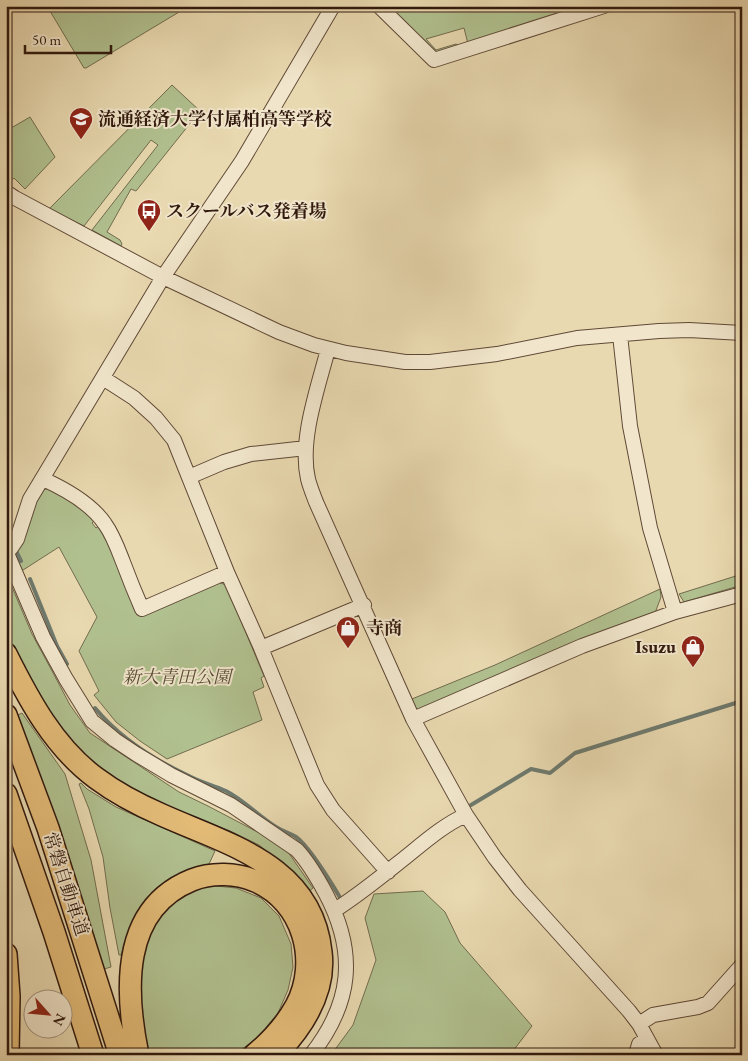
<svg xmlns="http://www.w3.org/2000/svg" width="748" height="1061" font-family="'EB Garamond','Noto Serif JP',serif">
<rect width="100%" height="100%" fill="#e9d9b0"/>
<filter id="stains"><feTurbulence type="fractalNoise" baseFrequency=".004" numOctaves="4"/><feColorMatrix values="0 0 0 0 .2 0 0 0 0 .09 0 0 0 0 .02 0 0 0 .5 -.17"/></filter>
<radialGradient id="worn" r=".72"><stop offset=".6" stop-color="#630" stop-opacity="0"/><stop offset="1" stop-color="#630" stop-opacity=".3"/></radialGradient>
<path fill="#b1c08f" stroke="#716c4e" d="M 47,6 L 189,6 L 86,68 L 84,68 Z
M 382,6 L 563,6 L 565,13 L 468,44 L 464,28 L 426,39 L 436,50 L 456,44 L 458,45 L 434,56 Z
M 172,85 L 200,111 L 136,191 L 131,189 L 107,232 L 120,240 L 122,244 L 121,246 L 92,230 L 158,145 L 151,140 L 84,226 L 49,209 Z
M 30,117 L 55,157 L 25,189 L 14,178 L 11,181 L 6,177 L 6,131 Z
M 50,488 L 73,500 L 95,520 L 92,523 L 96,528 L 99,526 L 106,539 L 139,615 L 218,582 L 226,585 L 264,676 L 261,678 L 264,687 L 253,692 L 262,720 L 167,759 L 140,741 L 116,722 L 94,695 L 99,691 L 79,651 L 97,617 L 59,547 L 20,572 L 14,556 L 16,547 L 42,490 Z
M 6,573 L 32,634 L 51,669 L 70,705 L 90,733 L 179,792 L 208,806 L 267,837 L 288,852 L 313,888 L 308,892 L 289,869 L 259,845 L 230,831 L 167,807 L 104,773 L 56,731 L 8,649 L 6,632 Z
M 742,574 L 742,585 L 684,602 L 679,594 Z
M 660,589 L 661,597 L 655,613 L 417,710 L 407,701 L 495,665 Z
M 22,713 L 65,774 L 91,860 L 111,967 L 104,969 L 16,716 Z
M 81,783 L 87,789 L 116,807 L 215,851 L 209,864 C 157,877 134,905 121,955 L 119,955 L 110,908 L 103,857 L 89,809 L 79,784 Z
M 206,885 L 236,888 L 261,898 L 279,916 L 291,944 L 293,967 L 288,990 L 278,1013 L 257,1038 L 234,1055 L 146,1055 C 138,998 123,935 177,894 C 184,889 197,888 206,885 Z
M 423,891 L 445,912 L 460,943 L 532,1026 L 510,1055 L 331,1055 L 353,1025 L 376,960 L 365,918 L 374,894 Z"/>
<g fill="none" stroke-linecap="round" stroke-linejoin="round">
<path stroke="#6e7a6e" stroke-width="4" d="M 16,551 L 21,561
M 30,579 L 57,646 L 67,664
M 95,708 C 119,737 153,759 187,775 C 199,782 213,785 226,791 C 244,800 258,816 276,827 C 282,831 290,833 296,837 C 310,847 332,884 341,899
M 471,805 L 531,769 L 550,773 L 575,753 L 742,701"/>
<g stroke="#5f4936" stroke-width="16">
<path id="minor" d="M 379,6 L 434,60 L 604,6
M 6,192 L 15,198 L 163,277 L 279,332 L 314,345 L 346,353 L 405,362 L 430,362 L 497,354 L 577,338 L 659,331 L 689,330 L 742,333
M 620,335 L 630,426 L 650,528 L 675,612
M 328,349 C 318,388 299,440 308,479 C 310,487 313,494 316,502 L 413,719 L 466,815 L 495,858 L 520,890 L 629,1011 L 639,1024 L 656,1055
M 189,477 L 224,462 L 251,454 L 306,448
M 43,479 C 65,489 91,503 105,524 C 113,535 118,549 123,562 C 129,578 135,593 142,609 L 227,572 L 174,440 L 156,418 L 134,398 L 103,378
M 6,551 L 43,637 L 66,679 L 92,721 L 115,740 L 136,754 L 171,775 L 231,805 L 297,850 C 309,863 318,879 326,894 C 357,953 352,1003 311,1055
M 6,552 L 11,548 L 17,539 L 30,499 L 57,454 L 163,277 L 242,161 L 333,6
M 227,572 L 261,648 L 364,605
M 261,648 L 317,785 L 333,810 L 388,872
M 413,719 L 582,646 L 675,612 L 742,594
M 335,910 C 357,896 377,880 397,864 C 419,847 441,826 466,815
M 639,1024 L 653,1015 L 698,1007 L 708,1003 L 742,965
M 636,1055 L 639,1044 L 647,1039"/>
</g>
<g stroke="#31190d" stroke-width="24">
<path id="highway" d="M 6,654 C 29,700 54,747 96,778 C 116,793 139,805 162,815 C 229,845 312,865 321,952 C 326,992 303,1027 276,1055
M 6,715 L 48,828 L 120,1055
M 6,794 L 54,932 L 93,1055
M 6,954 L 9,996 L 8,1055
M 138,1055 C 125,992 120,909 192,880 C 212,872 237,873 255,881 C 303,901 320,961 296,1006 C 285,1026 271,1041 254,1055"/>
</g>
<use href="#minor" stroke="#f1e6cc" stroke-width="14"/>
<use href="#highway" stroke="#e4bc78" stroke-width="21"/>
</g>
<defs>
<g id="school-pin" transform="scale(1.25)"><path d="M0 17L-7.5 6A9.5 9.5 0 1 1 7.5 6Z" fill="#8f2418" stroke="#f1e6cc"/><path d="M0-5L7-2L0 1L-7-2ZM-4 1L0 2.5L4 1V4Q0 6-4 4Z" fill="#fff"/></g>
<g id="bus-pin" transform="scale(1.25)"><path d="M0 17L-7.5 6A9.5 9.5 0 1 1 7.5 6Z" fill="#8f2418" stroke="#f1e6cc"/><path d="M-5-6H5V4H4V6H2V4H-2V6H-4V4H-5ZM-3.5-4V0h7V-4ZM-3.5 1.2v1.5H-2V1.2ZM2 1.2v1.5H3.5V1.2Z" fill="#fff"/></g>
<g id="shop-pin" transform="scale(1.25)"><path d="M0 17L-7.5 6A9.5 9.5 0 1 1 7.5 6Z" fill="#8f2418" stroke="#f1e6cc"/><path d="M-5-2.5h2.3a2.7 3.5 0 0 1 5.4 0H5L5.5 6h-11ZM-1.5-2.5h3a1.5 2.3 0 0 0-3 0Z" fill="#fff"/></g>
</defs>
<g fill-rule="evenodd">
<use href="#school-pin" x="81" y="119"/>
<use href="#bus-pin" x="149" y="211"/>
<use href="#shop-pin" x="348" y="628"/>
<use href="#shop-pin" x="693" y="647"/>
</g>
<g text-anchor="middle" stroke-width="4" stroke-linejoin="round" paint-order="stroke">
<g font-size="18" font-weight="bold" fill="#31190d" stroke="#f1e6cc" text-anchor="start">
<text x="98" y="125">流通経済大学付属柏高等学校</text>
<text x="166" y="217">スクールバス発着場</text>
<text x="366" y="634">寺商</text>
<text x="676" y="653" text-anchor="end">Isuzu</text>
</g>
<g font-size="18" font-style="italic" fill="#574b34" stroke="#f1e6cc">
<text x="177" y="683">新大青田公園</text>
</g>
<g font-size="18" fill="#31190d" stroke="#f1e6cc">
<text transform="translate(66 884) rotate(72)" y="6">常磐自動車道</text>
</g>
</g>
<rect width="748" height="1061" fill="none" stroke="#e9d9b0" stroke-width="25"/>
<rect x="8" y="8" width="733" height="1046" fill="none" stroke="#31190d" stroke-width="2.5"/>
<rect x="12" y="12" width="723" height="1036" fill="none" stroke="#31190d"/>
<g transform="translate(48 1014) rotate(117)"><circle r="24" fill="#f1e6cc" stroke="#a49480"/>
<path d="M0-4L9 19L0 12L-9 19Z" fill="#8f2418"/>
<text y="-8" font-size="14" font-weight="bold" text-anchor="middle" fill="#31190d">N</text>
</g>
<path d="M25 45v8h86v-8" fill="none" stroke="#31190d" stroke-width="2.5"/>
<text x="32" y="45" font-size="15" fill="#31190d" stroke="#f1e6cc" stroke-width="4" paint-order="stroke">50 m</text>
<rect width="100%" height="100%" filter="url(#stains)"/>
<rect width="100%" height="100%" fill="url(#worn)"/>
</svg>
